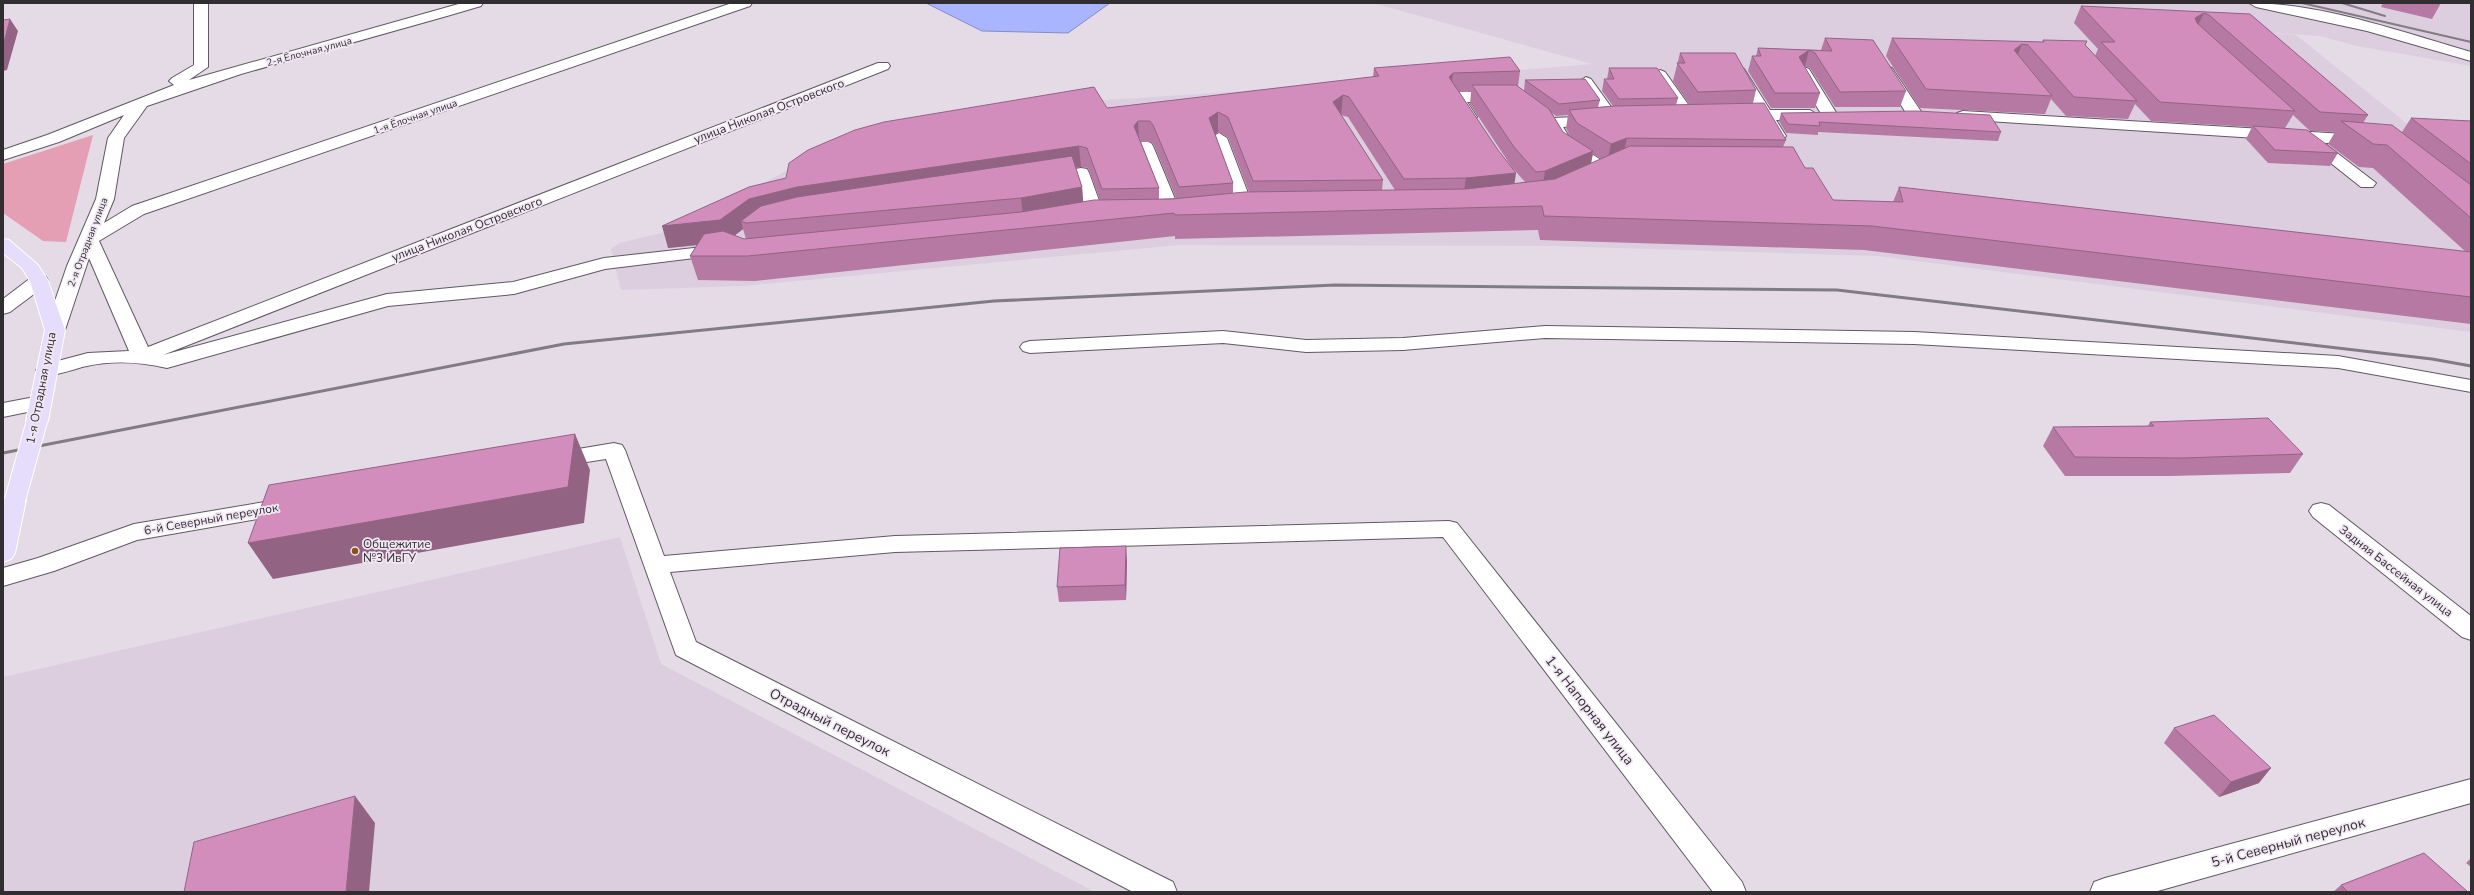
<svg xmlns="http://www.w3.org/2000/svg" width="2474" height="895" font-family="'Nunito Sans',sans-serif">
<rect width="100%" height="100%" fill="#e4dbe7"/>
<path fill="#dccedf" d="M 1373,3 L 2471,3 L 2471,66 L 2357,46 L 2320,36 L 2072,19 L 2296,35 L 2425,138 L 2471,140 L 2471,332 L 1877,256 L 1552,246 L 1179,245 L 743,286 L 621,290 L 611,249 L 620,243 L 681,228 L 795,166 L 1091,101 L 1368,83 L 1592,64 Z
M 620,537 L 661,664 L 1095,892 L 3,892 L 3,677 Z"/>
<path fill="#e49fb4" d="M 93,135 L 66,242 L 43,241 L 3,213 L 3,164 Z"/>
<path fill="#aab5ff" stroke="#868cc2" d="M 926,3 L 1110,3 L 1068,33 L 982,31 Z"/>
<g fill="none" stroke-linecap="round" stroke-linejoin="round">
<g stroke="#605862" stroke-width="2">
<path id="minor" d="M 194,3 L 208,3 L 208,67 L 189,80 L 462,3 L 483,3 L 481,6 L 447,16 L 241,74 L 147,106 L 124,138 L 114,199 L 104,223 L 132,206 L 732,3 L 752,3 L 750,6 L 144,214 L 99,241 L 148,347 L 878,63 L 888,63 L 890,66 L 888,69 L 163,355 L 387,294 L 513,282 L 604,258 L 721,245 L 727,246 L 730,250 L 727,254 L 605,269 L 514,294 L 388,306 L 167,368 C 142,362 113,360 87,366 C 72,369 54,378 39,374 L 36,370 L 39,366 L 88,353 L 129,351 L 89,258 L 65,330 L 62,334 L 55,336 L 48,334 L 45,330 L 67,266 L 96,199 L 108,138 L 124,115 L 59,142 L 3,160 L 3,150 L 47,135 L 174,85 L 169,81 L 172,78 L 194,65 Z
M 2249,3 C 2321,3 2402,32 2471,52 L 2471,61 L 2367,31 L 2256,7 Z
M 1739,67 L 1744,69 L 1770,110 L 1810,110 L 1818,115 L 1810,120 L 1776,120 L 1786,136 L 1784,139 L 1772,139 L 1760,120 L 1750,121 L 1742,116 L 1744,113 L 1755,111 L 1731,72 Z
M 1804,67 L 1809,69 L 1837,114 L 1835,117 L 1829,119 L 1823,117 L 1796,72 Z
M 1887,67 L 1892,68 L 1922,113 L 1920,116 L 1908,116 L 1906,113 L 1880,71 Z
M 1660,70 L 1665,72 L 1695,114 L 1697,117 L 1695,120 L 1683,120 L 1652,75 Z
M 1586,77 L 1591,79 L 1619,118 L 1611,123 L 1604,119 L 1596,124 L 1563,127 L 1573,143 L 1613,167 L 1615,171 L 1613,175 L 1607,176 L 1561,149 L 1545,123 L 1553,118 L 1601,116 L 1578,82 Z
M 1456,92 L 1500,92 L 1508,97 L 1500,102 L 1467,102 L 1477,117 L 1469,122 L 1463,120 L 1448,97 Z
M 1963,111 L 2362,135 L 2368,137 L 2370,140 L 2368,143 L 2324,143 L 2376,183 L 2373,187 L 2361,187 L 2303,141 L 1957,119 L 1955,116 L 1957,113 Z
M 1219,133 L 1227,138 L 1254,209 L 1251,213 L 1239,213 L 1236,209 L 1211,138 Z
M 1145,141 L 1151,143 L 1153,146 L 1182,216 L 1179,220 L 1167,220 L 1164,216 L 1137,146 L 1139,143 Z
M 1081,168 L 1087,169 L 1089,173 L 1105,217 L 1102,221 L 1090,221 L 1087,217 L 1075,179 L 1049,183 L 1043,182 L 1041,178 L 1043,174 Z
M 39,275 L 46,277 L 48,281 L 46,285 L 10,312 L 3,314 L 3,299 L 32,277 Z
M 1545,326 L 1914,332 L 2338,356 L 2471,380 L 2471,392 L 2338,368 L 1914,344 L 1545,338 L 1403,350 L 1306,352 L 1223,343 L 1030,353 L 1023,351 L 1020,347 L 1023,343 L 1030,341 L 1223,331 L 1306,340 L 1403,338 Z
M 40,396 L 47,398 L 51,403 L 47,408 L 3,417 L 3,403 Z
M 614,443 L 622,445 L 625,450 L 664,556 L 895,536 L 1449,521 L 1457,523 L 1742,882 L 1746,892 L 1713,892 L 1443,537 L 895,552 L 670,572 L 696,642 L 1173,882 L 1177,892 L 1133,892 L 676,655 L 606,459 L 554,467 L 546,465 L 543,460 L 546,455 L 554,453 Z
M 289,498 L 297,500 L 301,506 L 297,512 L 137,540 L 54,571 L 3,586 L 3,568 L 38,558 L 134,524 Z
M 2321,503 L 2329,505 L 2471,616 L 2471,640 L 2462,637 L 2313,517 L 2309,511 L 2313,505 Z
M 2471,779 L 2471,803 L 2154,892 L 2090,892 L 2094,882 L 2105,878 Z"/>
</g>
<g stroke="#fff" stroke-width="2">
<path id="major" d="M 3,239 L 9,240 L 38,265 L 48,281 L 65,330 L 48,421 L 45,426 L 37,428 L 29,426 L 26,421 L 45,330 L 30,281 L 22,268 L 3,253 Z
M 15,492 L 23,494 L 26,500 L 15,553 L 11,559 L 3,562 L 3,502 L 7,494 Z"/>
</g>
<use href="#minor" fill="#fff" fill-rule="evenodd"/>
<use href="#major" fill="#e5ddfb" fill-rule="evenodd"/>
<path stroke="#817c83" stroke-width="2" d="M 2302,3 L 2471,42
M 2342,3 L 2385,16"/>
<path stroke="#817c83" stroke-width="3" d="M 3,453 L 564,344 L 994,301 L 1335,285 L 1837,290 L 2432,359 L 2471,366"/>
<g stroke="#fff" stroke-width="22" stroke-linecap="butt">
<path id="major-bridge" d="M 15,500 L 37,421"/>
</g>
<use href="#major-bridge" stroke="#e5ddfb" stroke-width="20"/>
</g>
<path fill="#b579a3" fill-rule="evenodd" d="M 2383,3 L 2441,3 L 2432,19 L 2381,7 Z
M 2081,6 L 2250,14 L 2368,115 L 2363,123 L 2402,132 L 2411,118 L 2471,121 L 2471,324 L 1864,250 L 1540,240 L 1538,230 L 1175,239 L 1175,236 L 755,281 L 698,280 L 690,256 L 697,245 L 668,248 L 786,178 L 1107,108 L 1373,77 L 1374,68 L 1520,71 L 1518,87 L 1524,91 L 1525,80 L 1600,100 L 1598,107 L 1613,106 L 1602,91 L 1604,79 L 1607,79 L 1609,68 L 1678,98 L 1676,105 L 1690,105 L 1673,81 L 1680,53 L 1756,90 L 1753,103 L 1786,140 L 1783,147 L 1805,168 L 1833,200 L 1893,202 L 1899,187 L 2466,252 L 2373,168 L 2359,167 L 2328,144 L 2335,132 L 2310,131 L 2293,115 L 2285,128 L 2338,153 L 2330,166 L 2268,163 L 2246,139 L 2252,127 L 2151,121 L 2135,104 L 2128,119 L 2066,116 L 2051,99 L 2045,114 L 1920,108 L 1886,56 L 1892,38 L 2042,42 L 2043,40 L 2085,45 L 2095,56 L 2098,49 L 2074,23 ZM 1459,92 L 1471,92 L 1470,104 L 1511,166 L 1525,182 L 1515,184 L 1498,150 ZM 1552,113 L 1556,116 L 1568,115 L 1566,128 L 1570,136 L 1563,132 ZM 1341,115 L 1348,117 L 1395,190 L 1382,190 L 1383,180 ZM 1218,132 L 1228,137 L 1249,192 L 1233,193 L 1233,183 L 1215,134 ZM 1141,142 L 1151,142 L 1154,145 L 1176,198 L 1159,199 L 1159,188 ZM 1593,154 L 1602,159 L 1591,163 ZM 1075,167 L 1081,167 L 1088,168 L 1100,200 L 1083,202 L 1082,187 ZM 743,229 L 746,239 L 744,239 L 734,236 Z
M 1825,38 L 1906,91 L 1900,107 L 1835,107 L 1810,68 L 1805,66 L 1804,66 L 1820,93 L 1815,108 L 1771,108 L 1748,71 L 1752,56 L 1756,56 L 1758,48 L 1821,50 Z
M 1781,113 L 2001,132 L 1998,141 L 1818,132 L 1818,135 L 1786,133 L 1779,121 Z
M 2150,422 L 2303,454 L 2290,473 L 2170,476 L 2065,476 L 2043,446 L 2053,427 L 2148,426 Z
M 1127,561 L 1126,600 L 1059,602 L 1057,587 Z
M 2174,728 L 2259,783 L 2219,797 L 2164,743 Z
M 2471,858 L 2471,867 L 2466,863 Z
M 2341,885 L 2468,892 L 2333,892 Z"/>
<path fill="#936384" d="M 2204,13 L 2195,31 L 2195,18 Z
M 10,19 L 18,31 L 7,70 L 3,71 L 3,46 Z
M 2022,44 L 2015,62 L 2014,50 Z
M 1809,50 L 1805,66 L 1795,73 L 1799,57 Z
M 1453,73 L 1451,92 L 1449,77 Z
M 1343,95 L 1341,115 L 1332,122 L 1333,102 Z
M 1218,112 L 1218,132 L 1210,139 L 1209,118 Z
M 1138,121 L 1139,142 L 1134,126 Z
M 1627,138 L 1623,156 L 1607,162 L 1611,144 Z
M 1079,146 L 1081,167 L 802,209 L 741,221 L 743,229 L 726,242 L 668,248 L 662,226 L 749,199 L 797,187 Z
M 1593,151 L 1590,170 L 1542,191 L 1545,171 Z
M 1516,173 L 1513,194 L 1463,200 L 1466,178 Z
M 1082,187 L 1084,212 L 1024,223 L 1021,198 Z
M 575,434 L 590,470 L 584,523 L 273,579 L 248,543 Z
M 1126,546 L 1127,561 L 1126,600 L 1125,585 Z
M 2271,768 L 2259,783 L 2219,797 L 2231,782 Z
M 355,796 L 375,823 L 369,892 L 346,892 Z"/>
<path fill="#d28dbd" stroke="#936384" d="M 2081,6 L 2250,14 L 2368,115 L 2320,112 L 2209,15 L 2204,13 L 2195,18 L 2197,23 L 2295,111 L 2160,102 L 2101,42 L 2115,42 Z
M 10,19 L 3,46 L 3,20 Z
M 1825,38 L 1873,40 L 1906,91 L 1840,92 L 1815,53 L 1809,50 L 1799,57 L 1820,93 L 1775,93 L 1752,56 L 1761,56 L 1758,48 L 1832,51 Z
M 1892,38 L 2044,42 L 2043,40 L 2087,41 L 2085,45 L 2088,48 L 2137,101 L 2074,97 L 2028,45 L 2022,44 L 2014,50 L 2052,96 L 1926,89 Z
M 1680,53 L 1735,53 L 1756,90 L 1698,92 L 1677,63 L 1685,63 Z
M 1510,57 L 1520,71 L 1453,73 L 1449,77 L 1498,150 L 1516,173 L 1466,178 L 1404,179 L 1349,97 L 1343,95 L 1333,102 L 1383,180 L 1253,181 L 1228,117 L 1218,112 L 1209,118 L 1233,183 L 1179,187 L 1153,125 L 1150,121 L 1138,121 L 1134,126 L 1159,188 L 1102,189 L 1087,148 L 1079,146 L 797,187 L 749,199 L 720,220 L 662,226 L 749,187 L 786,178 L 789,163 L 808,150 L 855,130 L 884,122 L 1094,87 L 1107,108 L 1379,76 L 1374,68 Z
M 1609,68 L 1657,68 L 1678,98 L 1619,99 L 1604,79 L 1614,79 Z
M 1585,79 L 1600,100 L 1559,104 L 1525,80 Z
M 1472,85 L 1516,85 L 1549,109 L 1563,132 L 1593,151 L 1545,171 L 1536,172 L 1514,147 Z
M 1764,103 L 1786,140 L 1627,138 L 1611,144 L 1577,123 L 1569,110 L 1615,106 Z
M 1917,111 L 1990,115 L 2001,132 L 1819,122 L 1820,126 L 1788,124 L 1781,113 Z
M 2411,118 L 2471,121 L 2471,164 Z
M 2341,121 L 2392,125 L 2471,185 L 2471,218 L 2387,145 L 2373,144 Z
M 2253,126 L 2307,130 L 2338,153 L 2275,150 Z
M 1630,146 L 1793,147 L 1805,168 L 1813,168 L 1833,200 L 1903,202 L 1899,187 L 2471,252 L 2471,297 L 1872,226 L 1544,216 L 1542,206 L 1175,215 L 1174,213 L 748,256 L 690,256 L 704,234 L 723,231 L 744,239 L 1021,212 L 1094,200 L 1172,199 L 1245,192 L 1466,189 L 1555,179 Z
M 1072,156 L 1082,187 L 1021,198 L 746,223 L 741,221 L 761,206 L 797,197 Z
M 2268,418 L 2303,454 L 2182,458 L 2075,457 L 2053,427 L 2154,426 L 2150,422 Z
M 575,434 L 568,487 L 248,543 L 269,485 Z
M 1126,546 L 1125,585 L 1057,587 L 1060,548 Z
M 2214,715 L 2271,768 L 2231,782 L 2174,728 Z
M 355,796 L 346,892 L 239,892 L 239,891 L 237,892 L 184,892 L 194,842 Z
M 2424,853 L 2468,892 L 2348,892 L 2341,885 Z"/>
<circle fill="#8e5112" stroke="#f1e8f4" stroke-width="1.5" cx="355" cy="551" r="4"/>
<g text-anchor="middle" stroke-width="3.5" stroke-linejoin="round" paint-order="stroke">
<g font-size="10" fill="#312e32" stroke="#f1e8f4">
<text transform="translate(309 51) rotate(-15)" y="4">2-я Ёлочная улица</text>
<text transform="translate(415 116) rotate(-19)" y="4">1-я Ёлочная улица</text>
<text transform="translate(87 242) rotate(-69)" y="4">2-я Отрадная улица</text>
</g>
<g font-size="12" fill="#312e32" stroke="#f1e8f4">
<text transform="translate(769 111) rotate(-21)" y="4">улица Николая Островского</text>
<text transform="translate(467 229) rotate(-21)" y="4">улица Николая Островского</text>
<text transform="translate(41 388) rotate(-79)" y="4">1-я Отрадная улица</text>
<text transform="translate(211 519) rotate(-10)" y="4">6-й Северный переулок</text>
<text transform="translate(2396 571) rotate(38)" y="4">Задняя Бассейная улица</text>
</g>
<g font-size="12" fill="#312e32" stroke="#f1e8f4" text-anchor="start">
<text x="363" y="548">Общежитие<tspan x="363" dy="14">№3 ИвГУ</tspan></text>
</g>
<g font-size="14" fill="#312e32" stroke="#f1e8f4">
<text transform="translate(1590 710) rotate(52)" y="5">1-я Напорная улица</text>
<text transform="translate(830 722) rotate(27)" y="5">Отрадный переулок</text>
<text transform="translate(2288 842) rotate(-15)" y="5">5-й Северный переулок</text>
</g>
</g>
<rect width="2474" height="895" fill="none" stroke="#312e32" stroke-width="8"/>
</svg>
